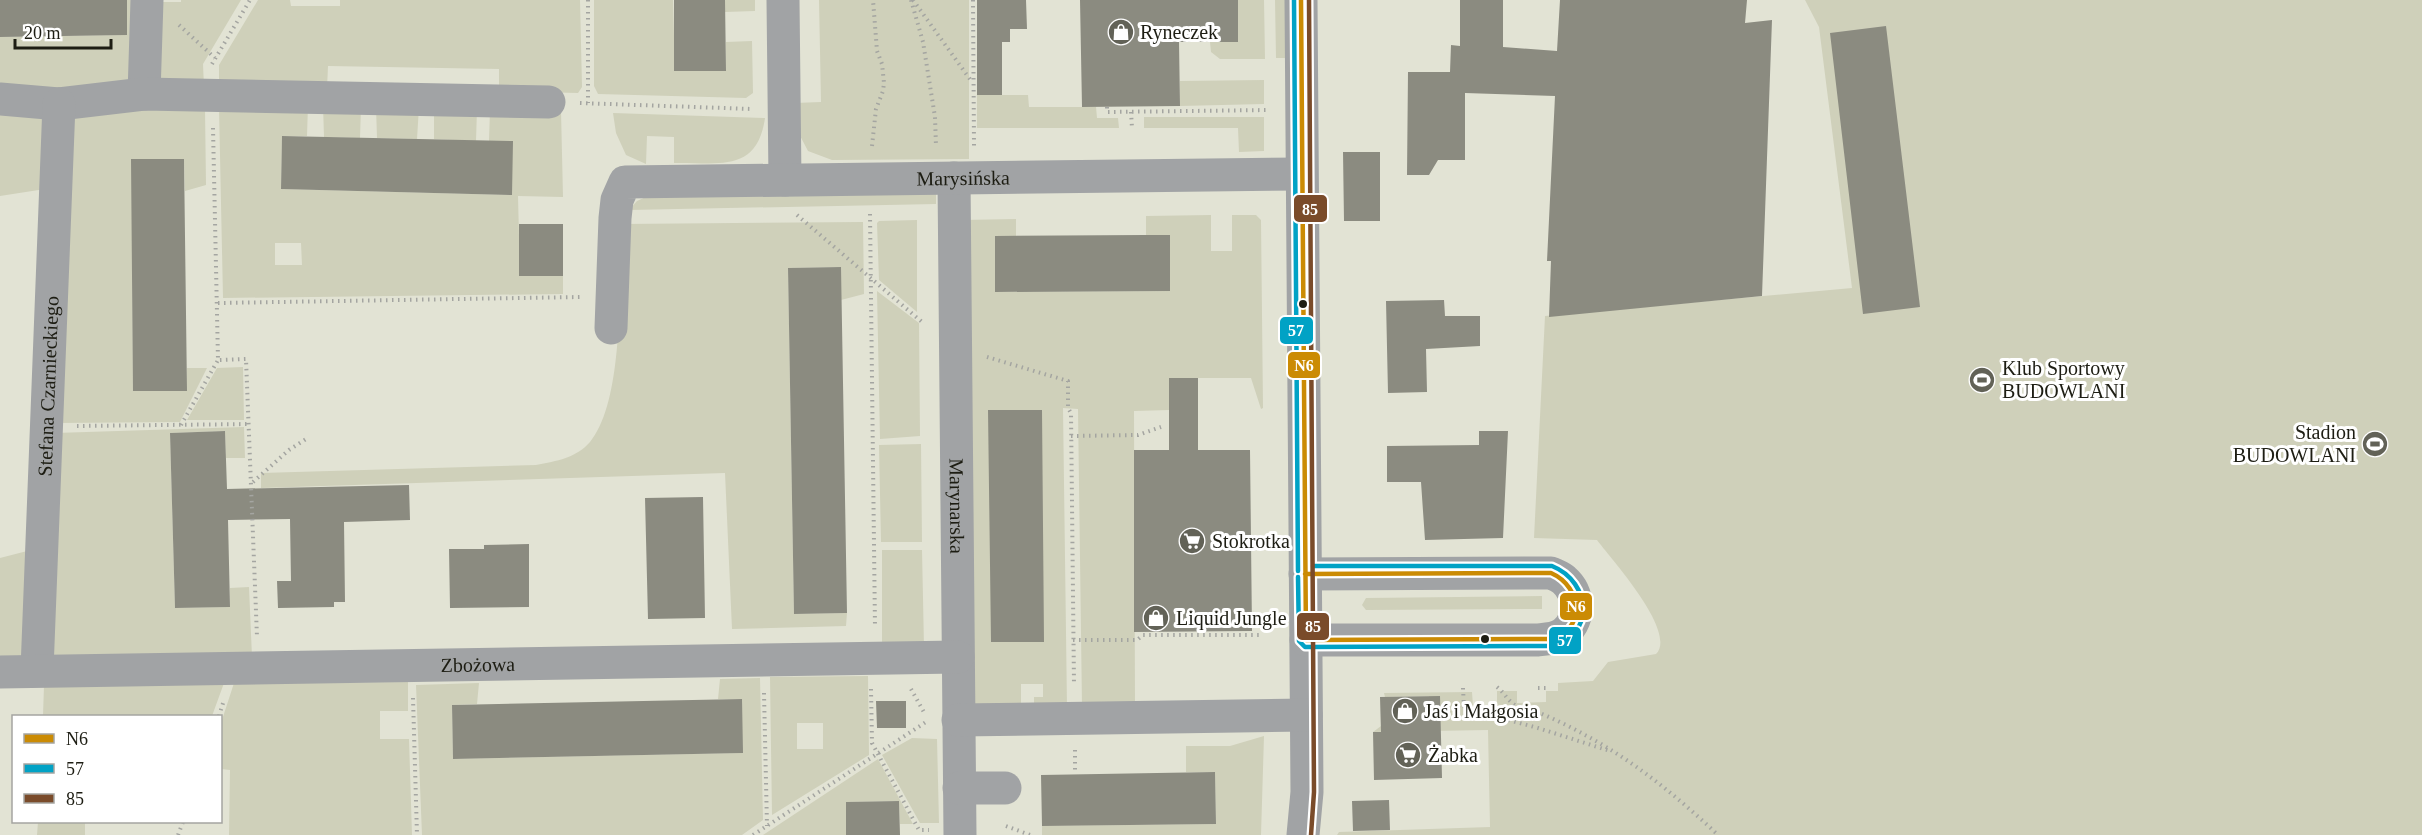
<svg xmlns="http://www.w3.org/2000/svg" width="2422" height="835" font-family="Georgia,serif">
<rect width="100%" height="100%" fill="#e2e3d4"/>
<path fill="#cfd0ba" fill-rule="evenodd" d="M 127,0 L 135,0 L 129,83 L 45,94 L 0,91 L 0,37 L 127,35 Z
M 181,0 L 241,0 L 203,64 L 204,87 L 155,86 L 155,2 L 181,2 Z
M 258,0 L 290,0 L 291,6 L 340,6 L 340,0 L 580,0 L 582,87 L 578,93 L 499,91 L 499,69 L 328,66 L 327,89 L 219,87 L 219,65 Z
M 594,0 L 673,0 L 675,71 L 726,71 L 726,42 L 752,41 L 753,93 L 746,98 L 598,94 L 594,86 Z
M 725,0 L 755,0 L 755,11 L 725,12 Z
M 819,0 L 969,0 L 969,159 L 832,160 L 808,151 L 796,128 L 795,103 L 821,102 Z
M 1238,0 L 1264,0 L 1265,59 L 1220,59 L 1211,52 L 1210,42 L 1238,42 Z
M 1275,0 L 1285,0 L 1285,58 L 1276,58 Z
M 1805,0 L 2422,0 L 2422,835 L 1337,835 L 1339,832 L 1490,827 L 1488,730 L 1373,732 L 1381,726 L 1429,725 L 1429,696 L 1385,697 L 1384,693 L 1472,692 L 1473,706 L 1497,705 L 1497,691 L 1517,691 L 1517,703 L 1546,702 L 1546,691 L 1558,691 L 1558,683 L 1593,681 L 1608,662 L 1656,654 C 1678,632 1611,559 1597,540 L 1534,538 L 1545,316 L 1852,288 L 1819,27 Z
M 1264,80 L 1264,104 L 1180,106 L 1180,81 Z
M 977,95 L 1028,95 L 1029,107 L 1096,107 L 1097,118 L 1118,118 L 1119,128 L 977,128 Z
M 184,101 L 205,109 L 206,185 L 185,191 L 184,159 L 132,159 L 133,391 L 186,391 L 187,368 L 207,368 L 180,422 L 56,423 L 68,115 Z
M 308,105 L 307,136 L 282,136 L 281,189 L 511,195 L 489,141 L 490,110 L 561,111 L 563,197 L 518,196 L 520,276 L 563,276 L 563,294 L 223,298 L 219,107 ZM 275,243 L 301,243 L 302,265 L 275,265 Z
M 323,105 L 361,106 L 360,138 L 324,137 Z
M 376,107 L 419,107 L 417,139 L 377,138 Z
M 434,108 L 477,109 L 476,141 L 434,139 Z
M 0,111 L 46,114 L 45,189 L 0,196 Z
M 613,113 L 765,118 C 757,174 718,162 674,163 L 674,137 L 647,136 L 646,164 L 626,155 L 616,133 Z
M 1144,117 L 1264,117 L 1264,151 L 1239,152 L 1238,128 L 1144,128 Z
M 936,192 L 936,204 L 629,210 L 637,201 L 648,196 Z
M 1211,215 L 1211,251 L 1232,251 L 1232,215 L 1256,215 L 1261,220 L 1263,408 L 1261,409 L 1251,378 L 1170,378 L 1169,410 L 1134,411 L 1135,705 L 1082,707 L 1078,409 L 1063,408 L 1067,707 L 1034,707 L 1034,697 L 1043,697 L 1043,684 L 1021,684 L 1021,707 L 969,707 L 962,220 L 1016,219 L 1016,236 L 995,236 L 996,292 L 1170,291 L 1170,235 L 1146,235 L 1146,216 Z
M 917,220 L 917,312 L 879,280 L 877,223 L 879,221 Z
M 863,222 L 864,294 L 841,300 L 841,267 L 788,268 L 794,614 L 847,613 L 846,626 L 732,629 L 725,473 L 261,488 L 261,473 L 536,465 C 557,461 576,458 590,442 C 625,400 619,279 621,224 Z
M 877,291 L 919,323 L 920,436 L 880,439 Z
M 243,367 L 244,420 L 187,420 L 217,368 Z
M 244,427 L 245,458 L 226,458 L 225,431 L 170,433 L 175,608 L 230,607 L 230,588 L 249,587 L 252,657 L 48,661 L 55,433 Z
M 921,444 L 922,542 L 881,542 L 879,445 Z
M 31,550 L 28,661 L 0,660 L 0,558 Z
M 882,550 L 922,550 L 924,647 L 882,647 Z
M 1542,596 L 1542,609 L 1366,610 L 1362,605 L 1366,598 Z
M 868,676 L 869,755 L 772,815 L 770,677 ZM 797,723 L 823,723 L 823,749 L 797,749 Z
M 760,678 L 763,820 L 742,835 L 422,835 L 416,685 L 479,683 L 477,704 L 452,705 L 453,759 L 742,753 L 742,699 L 718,699 L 720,679 Z
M 408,682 L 408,711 L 380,711 L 380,739 L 409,739 L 412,835 L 229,835 L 230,770 L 221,769 L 221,723 L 234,683 Z
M 224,683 L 212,716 L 43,716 L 44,685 Z
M 1264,736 L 1261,835 L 1042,835 L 1042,826 L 1216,824 L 1215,772 L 1186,772 L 1186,746 L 1230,746 Z
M 912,738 L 937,739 L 939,823 L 920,823 L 882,755 Z
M 878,759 L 913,824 L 900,824 L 899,801 L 846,802 L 846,835 L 763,835 Z
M 38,822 L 85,822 L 85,835 L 37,835 Z"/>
<path fill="#8b8b80" d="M 0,0 L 127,0 L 127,35 L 0,37 Z
M 674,0 L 725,0 L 726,71 L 674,71 Z
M 977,0 L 1026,0 L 1027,29 L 1010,29 L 1010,42 L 1002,42 L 1002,95 L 977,95 Z
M 1080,0 L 1238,0 L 1238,42 L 1179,42 L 1180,106 L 1082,107 Z
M 1460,0 L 1503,0 L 1503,47 L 1557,51 L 1560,0 L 1747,0 L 1745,23 L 1772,20 L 1762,296 L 1549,317 L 1551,261 L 1547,261 L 1555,96 L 1465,93 L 1465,160 L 1438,160 L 1429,175 L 1407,175 L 1408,72 L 1450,72 L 1451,45 L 1460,46 Z
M 1886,26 L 1920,307 L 1863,314 L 1830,33 Z
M 282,136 L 513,141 L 512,195 L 281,189 Z
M 1343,152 L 1380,152 L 1380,221 L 1344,221 Z
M 131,159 L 184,159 L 187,391 L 133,391 Z
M 519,224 L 563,224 L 563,276 L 519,276 Z
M 1146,235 L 1170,235 L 1170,291 L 995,292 L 995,236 Z
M 841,267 L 847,613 L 794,614 L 788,268 Z
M 1444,300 L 1445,316 L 1480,316 L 1480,346 L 1426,349 L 1427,392 L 1388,393 L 1386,301 Z
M 1169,378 L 1198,378 L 1198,450 L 1250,450 L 1252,631 L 1134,632 L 1134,450 L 1169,450 Z
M 988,410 L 1042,410 L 1044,642 L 991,642 Z
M 225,431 L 227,489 L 409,485 L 410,520 L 344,522 L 345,602 L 334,602 L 334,607 L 278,608 L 277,581 L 291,581 L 290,519 L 228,520 L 230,607 L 175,608 L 170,433 Z
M 1479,431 L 1508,431 L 1503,538 L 1425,540 L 1421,482 L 1387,482 L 1387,446 L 1479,445 Z
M 703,497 L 705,618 L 648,619 L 645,498 Z
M 529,544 L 529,607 L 450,608 L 449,549 L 484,549 L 484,545 Z
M 1440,696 L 1442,778 L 1374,780 L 1373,732 L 1381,732 L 1380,697 Z
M 742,699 L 743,753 L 453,759 L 452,705 Z
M 876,701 L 906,701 L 906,728 L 877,728 Z
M 1215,772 L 1216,824 L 1042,826 L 1041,775 Z
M 1389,800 L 1390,830 L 1353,831 L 1352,801 Z
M 899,801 L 900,835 L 846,835 L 846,802 Z"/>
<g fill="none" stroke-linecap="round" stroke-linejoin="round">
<path stroke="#a4a5a1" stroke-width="4" stroke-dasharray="1.5 4.5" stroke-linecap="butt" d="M 588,0 L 588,103
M 911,0 L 923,42 L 935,117 L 936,146
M 913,0 L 972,82
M 973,0 L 974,146
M 179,25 L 215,58
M 212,64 L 250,0
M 580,103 L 752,109
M 1107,107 L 1107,112 L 1269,110
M 1131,112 L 1132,128
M 213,128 L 218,360 L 246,359 L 257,637
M 872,146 L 876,109 L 883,91 L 884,83 L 882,64 L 877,51 L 873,0
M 870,214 L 875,628
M 797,215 L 922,322
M 218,303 L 580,297
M 987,357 L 1068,381 L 1068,408 L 1071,413 L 1074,685
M 181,425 L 218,360
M 77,426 L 250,424
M 1071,436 L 1138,435 L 1161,427
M 253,482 L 289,450 L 306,439
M 1073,640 L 1137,640 L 1143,635 L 1260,635
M 1497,687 C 1505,693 1508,702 1517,706 C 1522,709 1529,709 1535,711 C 1552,718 1569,726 1585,735 C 1634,761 1678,797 1718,835
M 1463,688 L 1464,708 L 1538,728 L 1610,751
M 1538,688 L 1546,688
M 871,689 L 872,743 L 919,830 L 929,830
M 911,689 L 925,714
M 764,693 L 767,826
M 413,698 L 417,835
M 219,716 L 224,700
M 1075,750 L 1075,774
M 1006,826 L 1030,835
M 178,835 L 183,822
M 753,835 L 926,722"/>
<g stroke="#a1a3a5" stroke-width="33">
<path d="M 783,0 L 785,180"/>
<path d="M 1301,0 L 1307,792 L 1303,835"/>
<path d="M 144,94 L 147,0"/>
<path d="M 0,99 L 59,104 L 144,94 L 549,102"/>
<path id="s1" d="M 954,178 L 960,835"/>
<path id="s2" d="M 611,328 L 615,218 L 617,200 L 625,182 L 1301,174"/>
<path d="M 1305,574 L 1551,573 C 1555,575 1561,577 1564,580 C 1579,593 1581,619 1565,632 C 1558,639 1547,639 1537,640 L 1306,640"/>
<path id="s3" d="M 37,670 L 59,104"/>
<path id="s4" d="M 0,672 L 958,657"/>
<path d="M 958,720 L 1306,715"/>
<path d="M 959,788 L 1005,788"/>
</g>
<g stroke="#fff" stroke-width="9">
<path id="bus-1" d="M 1301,0 L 1306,640
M 1305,574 L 1551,573 C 1583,587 1587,632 1548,639 L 1306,640"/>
</g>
<g stroke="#fff" stroke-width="9">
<path id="bus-2" d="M 1294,0 L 1298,571
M 1298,577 L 1299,641 L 1305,647 L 1549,646 C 1596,638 1592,582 1552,566 L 1313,566"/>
</g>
<g stroke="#fff" stroke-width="9">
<path id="bus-3" d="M 1309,0 L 1314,792 L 1311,835"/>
</g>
<use href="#bus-1" stroke="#cb8b04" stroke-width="4.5"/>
<use href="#bus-2" stroke="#01a2c5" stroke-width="4.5"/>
<use href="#bus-3" stroke="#7a4b2a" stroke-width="4.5"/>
</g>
<defs>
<g id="shop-disc" transform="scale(1.35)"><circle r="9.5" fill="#626257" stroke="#fff"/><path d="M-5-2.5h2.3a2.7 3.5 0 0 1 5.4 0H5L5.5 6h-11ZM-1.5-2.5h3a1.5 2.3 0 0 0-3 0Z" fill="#fff"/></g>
<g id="stadium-disc" transform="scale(1.35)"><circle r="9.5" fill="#626257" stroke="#fff"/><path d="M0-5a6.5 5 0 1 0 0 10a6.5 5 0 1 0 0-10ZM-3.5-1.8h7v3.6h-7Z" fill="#fff"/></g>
<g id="supermarket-disc" transform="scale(1.35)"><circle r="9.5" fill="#626257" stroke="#fff"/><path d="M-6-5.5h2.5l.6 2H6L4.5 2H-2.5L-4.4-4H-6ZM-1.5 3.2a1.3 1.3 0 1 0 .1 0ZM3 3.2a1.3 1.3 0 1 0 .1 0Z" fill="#fff"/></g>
</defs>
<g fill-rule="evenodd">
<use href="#shop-disc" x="1121" y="32"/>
<use href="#stadium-disc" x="1982" y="380"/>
<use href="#stadium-disc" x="2375" y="444"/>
<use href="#supermarket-disc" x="1192" y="541"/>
<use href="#shop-disc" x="1156" y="618"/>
<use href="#shop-disc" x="1405" y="711"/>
<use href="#supermarket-disc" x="1408" y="755"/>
</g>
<g fill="#1d1d13" stroke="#fff" stroke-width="2">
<circle cx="1303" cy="304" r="5"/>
<circle cx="1485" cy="639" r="5"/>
</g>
<g text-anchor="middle" stroke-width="6" stroke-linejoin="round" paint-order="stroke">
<g font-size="20" fill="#1d1d13" stroke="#fff" text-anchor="start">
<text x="1140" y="39">Ryneczek</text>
<text x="2002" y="375">Klub Sportowy<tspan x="2002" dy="23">BUDOWLANI</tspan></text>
<text x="2356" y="439" text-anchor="end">Stadion<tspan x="2356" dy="23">BUDOWLANI</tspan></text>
<text x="1212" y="548">Stokrotka</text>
<text x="1176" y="625">Liquid Jungle</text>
<text x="1424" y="718">Jaś i Małgosia</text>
<text x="1428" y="762">Żabka</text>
</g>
<g font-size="20" fill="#1d1d13" stroke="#fff">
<text dy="7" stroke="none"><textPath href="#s2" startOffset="486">Marysińska</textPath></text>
<text dy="7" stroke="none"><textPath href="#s3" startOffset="284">Stefana Czarnieckiego</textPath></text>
<text dy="7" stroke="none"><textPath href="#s1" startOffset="328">Marynarska</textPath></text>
<text dy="7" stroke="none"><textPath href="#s4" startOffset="478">Zbożowa</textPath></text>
</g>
</g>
<g stroke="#fff" stroke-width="2">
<rect x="1293" y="194" width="35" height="29" rx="6" fill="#7a4b2a"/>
<rect x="1279" y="316" width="35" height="29" rx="6" fill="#01a2c5"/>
<rect x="1287" y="351" width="34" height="28" rx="6" fill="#cb8b04"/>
<rect x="1559" y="592" width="34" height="29" rx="6" fill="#cb8b04"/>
<rect x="1296" y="612" width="34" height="29" rx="6" fill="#7a4b2a"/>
<rect x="1548" y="626" width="34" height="29" rx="6" fill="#01a2c5"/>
</g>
<g font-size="16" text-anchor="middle" font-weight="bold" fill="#fff">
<text x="1310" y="215">85</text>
<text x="1296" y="336">57</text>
<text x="1304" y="371">N6</text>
<text x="1576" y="612">N6</text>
<text x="1313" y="632">85</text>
<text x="1565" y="646">57</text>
</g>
<rect x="12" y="715" width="210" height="108" fill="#ffffff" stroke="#a5a5a1" stroke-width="1.5"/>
<rect x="24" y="734" width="30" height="9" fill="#cb8b04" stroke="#a5a5a1" stroke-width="1.5"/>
<text x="66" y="745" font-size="18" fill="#1d1d13">N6</text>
<rect x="24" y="764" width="30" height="9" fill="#01a2c5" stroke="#a5a5a1" stroke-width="1.5"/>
<text x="66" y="775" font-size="18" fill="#1d1d13">57</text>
<rect x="24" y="794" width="30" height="9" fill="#7a4b2a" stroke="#a5a5a1" stroke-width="1.5"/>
<text x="66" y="805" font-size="18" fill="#1d1d13">85</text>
<path d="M15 39v9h96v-9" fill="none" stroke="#1d1d13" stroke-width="3"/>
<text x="24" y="39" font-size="18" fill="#1d1d13" stroke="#ffffff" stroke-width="4.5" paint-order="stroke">20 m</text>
</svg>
